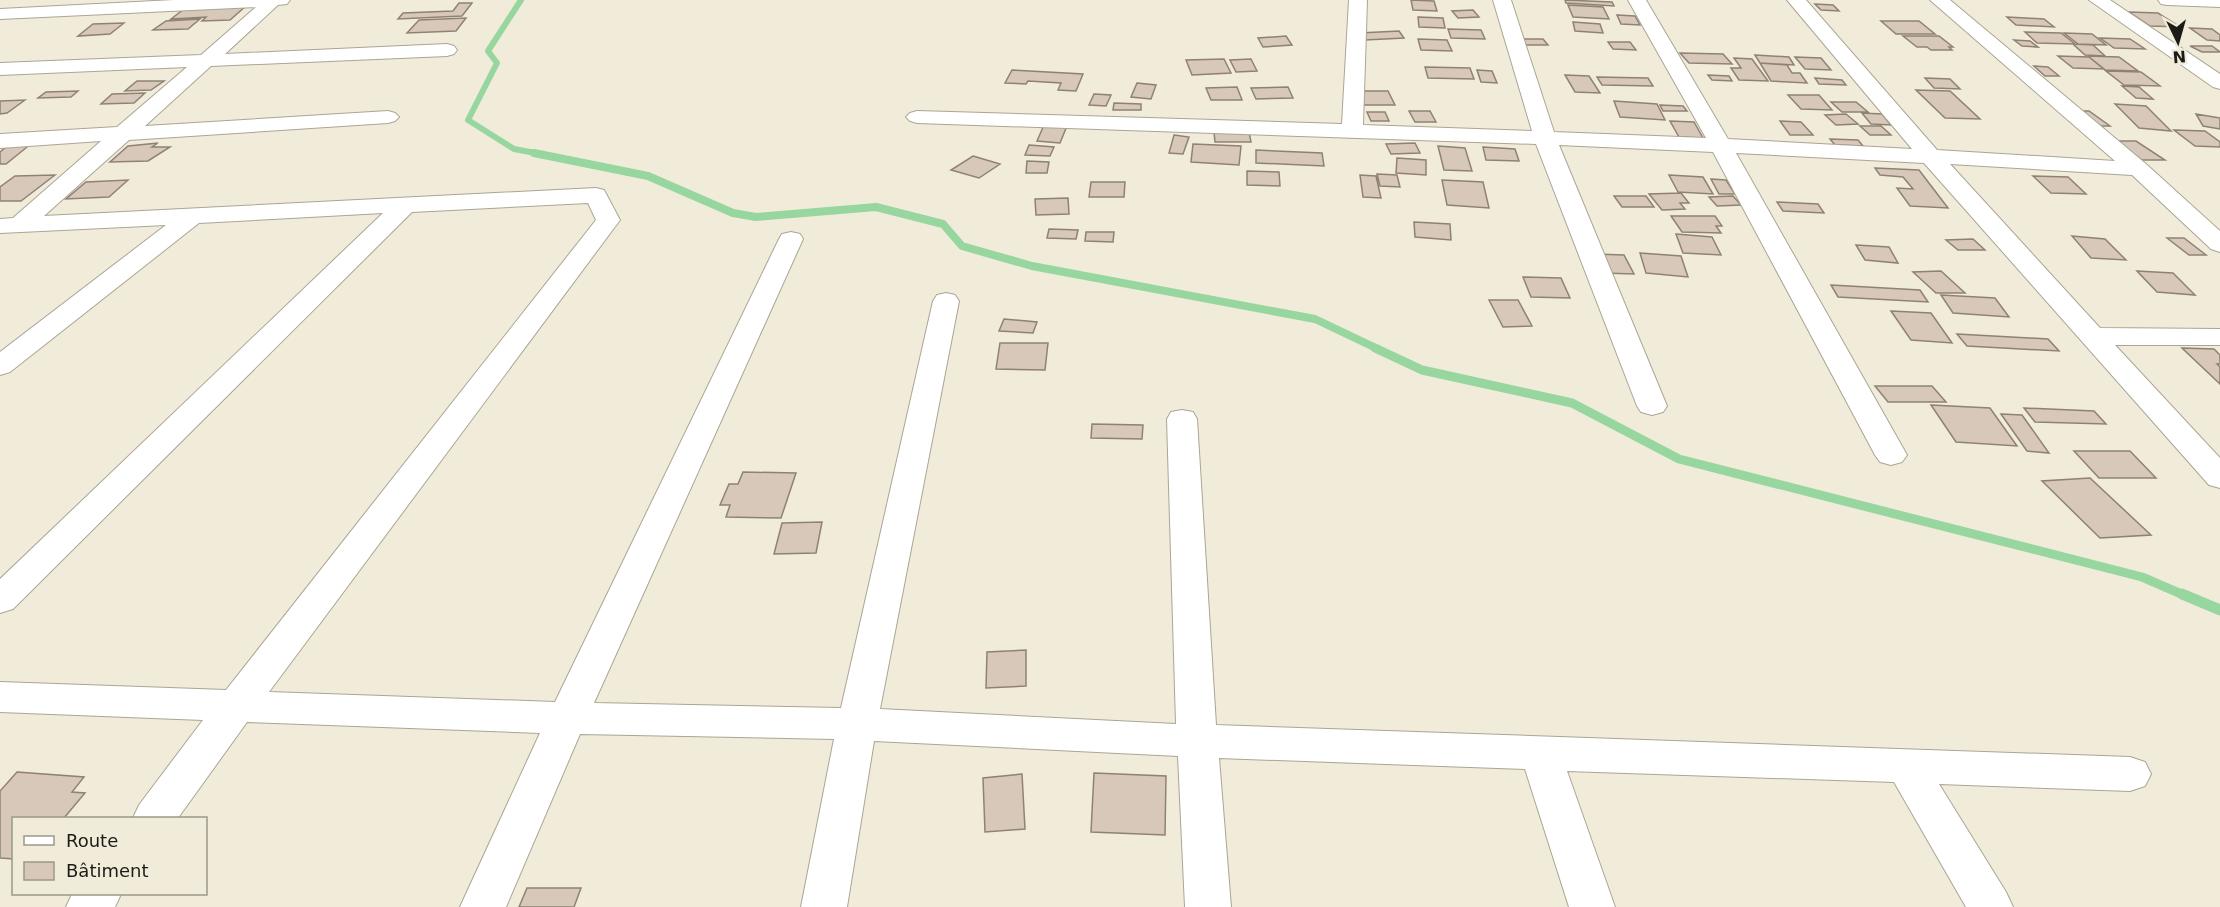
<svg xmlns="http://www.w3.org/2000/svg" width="2220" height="907" font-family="'DejaVu Sans',sans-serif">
<rect width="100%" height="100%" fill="#f1ecda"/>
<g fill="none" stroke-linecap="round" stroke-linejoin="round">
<path stroke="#97d69f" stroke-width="6" d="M 521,0 L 488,51 L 497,63 L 468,120 L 514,149 L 541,154"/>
<path stroke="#97d69f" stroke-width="8" d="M 534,153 L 648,176 L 733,213 L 756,217 L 876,207 L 943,224 L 962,246 L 1032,266 L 1315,319 L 1378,349"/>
<path stroke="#97d69f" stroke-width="9" d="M 1375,348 L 1422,370 L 1572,403 L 1679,459 L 2142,577 L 2186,596"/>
<path stroke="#97d69f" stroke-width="11" d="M 2182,594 L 2220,610"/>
</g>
<path fill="#d7c8ba" stroke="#8f8274" stroke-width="1.5" d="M 1411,0 L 1434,1 L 1437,11 L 1413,10 Z
M 1565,0 L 1612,2 L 1614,6 L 1566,3 Z
M 459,3 L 472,3 L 462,16 L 398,19 L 403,13 L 453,11 Z
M 1815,4 L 1833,5 L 1839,11 L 1821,10 Z
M 1568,5 L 1603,7 L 1609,19 L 1573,17 Z
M 246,6 L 230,20 L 202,21 L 206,17 L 171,19 L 184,9 Z
M 1473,10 L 1479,17 L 1458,18 L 1452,11 Z
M 2129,12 L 2158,13 L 2180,27 L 2150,26 Z
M 1617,15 L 1635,16 L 1640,25 L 1621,24 Z
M 1418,17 L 1443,18 L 1445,28 L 1419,27 Z
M 2007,17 L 2044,19 L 2054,27 L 2016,25 Z
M 466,18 L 456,31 L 407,33 L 419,20 Z
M 200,19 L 188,29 L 153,30 L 166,21 Z
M 1881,21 L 1919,21 L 1935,34 L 1896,34 Z
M 1573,22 L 1600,24 L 1603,33 L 1575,31 Z
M 124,23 L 110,34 L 78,36 L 93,24 Z
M 2190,28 L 2212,29 L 2220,35 L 2220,41 L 2207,40 Z
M 1448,29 L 1481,30 L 1485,39 L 1451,38 Z
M 1399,31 L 1404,38 L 1365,40 L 1360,33 Z
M 2025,32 L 2061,33 L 2075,44 L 2037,43 Z
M 2064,33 L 2092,34 L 2106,45 L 2078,44 Z
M 1286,36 L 1292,45 L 1263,47 L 1258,38 Z
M 1903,36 L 1939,36 L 1953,47 L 1949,47 L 1952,50 L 1931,50 L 1927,47 L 1917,47 Z
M 2100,38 L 2130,39 L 2145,49 L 2114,48 Z
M 1418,39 L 1447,40 L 1452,51 L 1421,50 Z
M 1520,39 L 1543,39 L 1548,45 L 1524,45 Z
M 2014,40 L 2030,41 L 2038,47 L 2022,46 Z
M 1608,42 L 1630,42 L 1636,50 L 1613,49 Z
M 2073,44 L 2093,45 L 2105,56 L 2085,55 Z
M 2190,46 L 2212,46 L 2220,52 L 2202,52 Z
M 1680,53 L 1723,54 L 1732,64 L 1689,63 Z
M 1755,55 L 1789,57 L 1794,65 L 1760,63 Z
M 2058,56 L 2089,57 L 2104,69 L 2073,68 Z
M 2088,56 L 2119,57 L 2138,71 L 2105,70 Z
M 1795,57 L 1821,58 L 1831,70 L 1805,69 Z
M 1734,58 L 1752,59 L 1768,81 L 1739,80 L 1731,68 L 1741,68 Z
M 1224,59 L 1231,73 L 1192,75 L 1186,60 Z
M 1251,59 L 1257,71 L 1236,72 L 1230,60 Z
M 1760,63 L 1787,65 L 1792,73 L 1800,73 L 1807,83 L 1771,81 Z
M 2034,66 L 2048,67 L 2059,76 L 2045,76 Z
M 1425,67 L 1470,68 L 1474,79 L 1428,78 Z
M 1012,70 L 1083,74 L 1076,91 L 1058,90 L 1061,83 L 1028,81 L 1026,84 L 1005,83 Z
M 1477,70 L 1492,71 L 1497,83 L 1481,82 Z
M 2106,71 L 2141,72 L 2160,86 L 2124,85 Z
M 1565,75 L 1589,76 L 1600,93 L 1575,92 Z
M 1708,75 L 1729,76 L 1732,81 L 1712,80 Z
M 1597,77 L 1648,78 L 1653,86 L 1602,85 Z
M 1815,78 L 1842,80 L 1846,85 L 1819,84 Z
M 1925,78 L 1950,79 L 1960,89 L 1934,88 Z
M 137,81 L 164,81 L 151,90 L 125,91 Z
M 1137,83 L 1156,85 L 1151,99 L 1131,97 Z
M 2122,86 L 2139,87 L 2153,99 L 2136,98 Z
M 1237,87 L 1242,100 L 1211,100 L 1206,88 Z
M 1288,87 L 1293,98 L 1256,99 L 1251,88 Z
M 1916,90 L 1950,91 L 1980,119 L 1945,118 Z
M 78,91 L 71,97 L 38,98 L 46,92 Z
M 1357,91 L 1388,91 L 1395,105 L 1363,105 Z
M 145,93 L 134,103 L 101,104 L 112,94 Z
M 1094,94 L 1111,95 L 1106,106 L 1089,105 Z
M 1788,95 L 1819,95 L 1832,110 L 1801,109 Z
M 25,100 L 7,113 L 0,114 L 0,101 Z
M 1614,101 L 1657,104 L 1665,120 L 1620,117 Z
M 1831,102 L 1856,102 L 1868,112 L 1842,112 Z
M 1114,103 L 1141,104 L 1141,110 L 1113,110 Z
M 2115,104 L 2146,106 L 2171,131 L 2139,128 Z
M 1660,105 L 1683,106 L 1687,111 L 1663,111 Z
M 1409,111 L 1430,111 L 1436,122 L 1415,122 Z
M 2075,111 L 2089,111 L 2110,126 L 2097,126 Z
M 1367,112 L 1385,112 L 1389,121 L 1371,121 Z
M 1862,113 L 1882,114 L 1891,125 L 1871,124 Z
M 1846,114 L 1858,124 L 1836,125 L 1825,115 Z
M 2196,114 L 2220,118 L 2220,129 L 2203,126 Z
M 1670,121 L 1694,122 L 1703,138 L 1679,137 Z
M 1780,121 L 1801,122 L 1813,135 L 1790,135 Z
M 1044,125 L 1067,126 L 1060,143 L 1037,141 Z
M 1860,126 L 1881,126 L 1891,135 L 1870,135 Z
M 2174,130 L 2205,131 L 2220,142 L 2220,147 L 2195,146 Z
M 1214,132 L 1249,132 L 1251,142 L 1215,142 Z
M 1174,135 L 1189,137 L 1183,154 L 1169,153 Z
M 1830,139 L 1858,140 L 1863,146 L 1835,145 Z
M 2115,141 L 2136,141 L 2165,160 L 2142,160 Z
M 32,143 L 6,164 L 0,164 L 0,152 L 10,144 Z
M 158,143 L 152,147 L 170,147 L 148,161 L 110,162 L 128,146 Z
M 1415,143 L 1420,153 L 1391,154 L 1386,144 Z
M 1193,144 L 1241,146 L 1239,165 L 1191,162 Z
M 1029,145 L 1054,147 L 1050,156 L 1025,155 Z
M 1438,146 L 1465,148 L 1472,171 L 1444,170 Z
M 1483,147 L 1515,149 L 1519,161 L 1486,160 Z
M 1256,150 L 1322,153 L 1324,166 L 1256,163 Z
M 973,156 L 1000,164 L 979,178 L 951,170 Z
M 1397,158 L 1426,160 L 1426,175 L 1396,173 Z
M 1027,161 L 1049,162 L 1047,173 L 1026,173 Z
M 1875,168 L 1919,170 L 1948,208 L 1910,206 L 1897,188 L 1913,189 L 1903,177 L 1880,175 Z
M 1247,171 L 1279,172 L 1280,186 L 1247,185 Z
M 1377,174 L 1397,175 L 1400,187 L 1380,186 Z
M 55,175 L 21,201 L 0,201 L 0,187 L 15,176 Z
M 1360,175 L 1376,176 L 1381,198 L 1363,197 Z
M 1669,175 L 1703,177 L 1713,194 L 1678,192 Z
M 2033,176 L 2068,177 L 2086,194 L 2051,193 Z
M 1711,179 L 1726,180 L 1735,194 L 1719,194 Z
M 128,180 L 109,197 L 66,199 L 86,182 Z
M 1442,180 L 1483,182 L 1489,208 L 1447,205 Z
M 1091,182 L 1125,182 L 1124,197 L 1089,197 Z
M 1681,193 L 1689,203 L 1680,203 L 1685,209 L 1662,210 L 1649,194 Z
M 1614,196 L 1646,196 L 1654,207 L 1622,207 Z
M 1733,196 L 1741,205 L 1717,206 L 1709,197 Z
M 1068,198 L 1069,214 L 1036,215 L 1035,199 Z
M 1777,202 L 1818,204 L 1824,213 L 1783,211 Z
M 1671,216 L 1715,216 L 1722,226 L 1716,226 L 1721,233 L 1682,232 Z
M 1414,222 L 1450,224 L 1451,240 L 1415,237 Z
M 1049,229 L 1078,230 L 1076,239 L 1047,238 Z
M 1086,232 L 1114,232 L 1113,242 L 1085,241 Z
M 1676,234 L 1712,237 L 1721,255 L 1683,253 Z
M 2072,236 L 2105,239 L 2126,260 L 2091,258 Z
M 2167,238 L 2184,238 L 2206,255 L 2189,255 Z
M 1973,239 L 1985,250 L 1958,250 L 1946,240 Z
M 1856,245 L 1889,247 L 1898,263 L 1865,260 Z
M 1640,253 L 1681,256 L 1688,277 L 1646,273 Z
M 1594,254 L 1624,255 L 1634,274 L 1603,273 Z
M 1941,271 L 1965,293 L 1936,293 L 1913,272 Z
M 2137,271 L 2173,273 L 2195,295 L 2157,292 Z
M 1523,277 L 1561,278 L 1570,298 L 1531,297 Z
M 1831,285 L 1920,290 L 1928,302 L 1838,297 Z
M 1941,295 L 1995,298 L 2009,317 L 1953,313 Z
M 1489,300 L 1518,300 L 1532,326 L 1503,327 Z
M 1891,311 L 1931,313 L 1952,343 L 1911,340 Z
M 1004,319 L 1037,322 L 1033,333 L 999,331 Z
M 1957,334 L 2048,339 L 2059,351 L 1967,346 Z
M 1000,343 L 1048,343 L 1045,370 L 996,369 Z
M 2182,348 L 2214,349 L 2220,355 L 2220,364 L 2217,364 L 2220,367 L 2220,384 Z
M 1875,386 L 1932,386 L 1946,402 L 1888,402 Z
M 1931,405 L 1990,408 L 2017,446 L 1956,442 Z
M 2024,408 L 2094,411 L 2106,424 L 2035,422 Z
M 2001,414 L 2022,415 L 2049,453 L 2027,451 Z
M 1092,424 L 1143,425 L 1142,439 L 1091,438 Z
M 2074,451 L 2130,451 L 2156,478 L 2099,478 Z
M 743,472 L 796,473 L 781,518 L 726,517 L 730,505 L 720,505 L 729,484 L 738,484 Z
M 2090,478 L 2151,535 L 2100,538 L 2042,481 Z
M 822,522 L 816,553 L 774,554 L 782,523 Z
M 1026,650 L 1026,686 L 986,688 L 987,652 Z
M 17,772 L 84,777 L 72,792 L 85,793 L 64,818 L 14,818 L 14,859 L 0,858 L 0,791 Z
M 1094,773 L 1166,776 L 1165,835 L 1091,832 Z
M 1022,774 L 1025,829 L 985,832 L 983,778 Z
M 527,888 L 581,888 L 574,907 L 519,907 Z"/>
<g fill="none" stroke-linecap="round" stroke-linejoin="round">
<g stroke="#aaa594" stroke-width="2">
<path id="street" d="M 174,0 L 290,0 L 287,4 L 278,5 L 225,54 L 447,44 L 454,46 L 457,50 L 454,54 L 447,56 L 211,66 L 145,126 L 388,111 L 395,113 L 399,117 L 395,121 L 388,123 L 129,140 L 44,216 L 596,188 L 604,190 L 620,220 L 269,692 L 555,702 L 779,239 L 782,234 L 791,232 L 800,234 L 803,239 L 594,703 L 841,708 L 933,301 L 937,295 L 946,293 L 955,295 L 959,301 L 880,709 L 1176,724 L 1167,419 L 1171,412 L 1182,410 L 1193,412 L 1197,419 L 1216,725 L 2130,757 L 2145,762 L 2151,774 L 2145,786 L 2130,791 L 1939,784 L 2006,892 L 2013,907 L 1966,907 L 1894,782 L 1567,771 L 1615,907 L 1569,907 L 1525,769 L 1219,758 L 1231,907 L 1185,907 L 1178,756 L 874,741 L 847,907 L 801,907 L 834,739 L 580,734 L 506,907 L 460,907 L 540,733 L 247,722 L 178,818 L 133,818 L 139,805 L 203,720 L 0,712 L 0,682 L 226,690 L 596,220 L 588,203 L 412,212 L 13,609 L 0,613 L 0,579 L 383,213 L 199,223 L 10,372 L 0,375 L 0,352 L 166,225 L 0,233 L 0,219 L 13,218 L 101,141 L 0,148 L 0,134 L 117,127 L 187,67 L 0,75 L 0,63 L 201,55 L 256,7 L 0,19 L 0,9 Z
M 1349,0 L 1367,0 L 1363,125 L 1532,131 L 1493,0 L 1511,0 L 1554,132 L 1706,138 L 1628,0 L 1646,0 L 1728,139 L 1912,149 L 1787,0 L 1806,0 L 1937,150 L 2115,161 L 1930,0 L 1950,0 L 2146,164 L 2220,231 L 2220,252 L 2211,249 L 2132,175 L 1950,164 L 2100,328 L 2220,329 L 2220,345 L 2115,345 L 2220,458 L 2220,488 L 2209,485 L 1924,163 L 1736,153 L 1907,455 L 1902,462 L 1891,465 L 1880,462 L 1875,455 L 1713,152 L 1559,145 L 1667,406 L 1663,412 L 1652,415 L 1641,412 L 1637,406 L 1536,144 L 917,123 L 910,121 L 906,117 L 910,113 L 917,111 L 1342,124 Z
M 2089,0 L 2110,0 L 2220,74 L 2220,89 L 2213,87 Z
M 2158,0 L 2220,0 L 2220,7 L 2167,5 L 2161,4 Z
M 72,894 L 121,894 L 115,907 L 66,907 Z"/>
</g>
<use href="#street" fill="#fff" fill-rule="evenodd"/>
</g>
<rect x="12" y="817" width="195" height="78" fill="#f1ecda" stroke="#9c988b" stroke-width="1.5"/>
<rect x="24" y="836" width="30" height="9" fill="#ffffff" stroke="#9c988b" stroke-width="1.5"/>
<text x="66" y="847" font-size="18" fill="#1d1b15">Route</text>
<rect x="24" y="862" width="30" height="18" fill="#d7c8ba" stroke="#9c988b" stroke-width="1.5"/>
<text x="66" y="877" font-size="18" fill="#1d1b15">Bâtiment</text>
<g transform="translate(2178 42) rotate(175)" stroke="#f1ecda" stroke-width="4.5" paint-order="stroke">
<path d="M0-4.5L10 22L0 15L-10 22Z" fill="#1d1b15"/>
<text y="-9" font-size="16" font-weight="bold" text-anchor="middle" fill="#1d1b15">N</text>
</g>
</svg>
